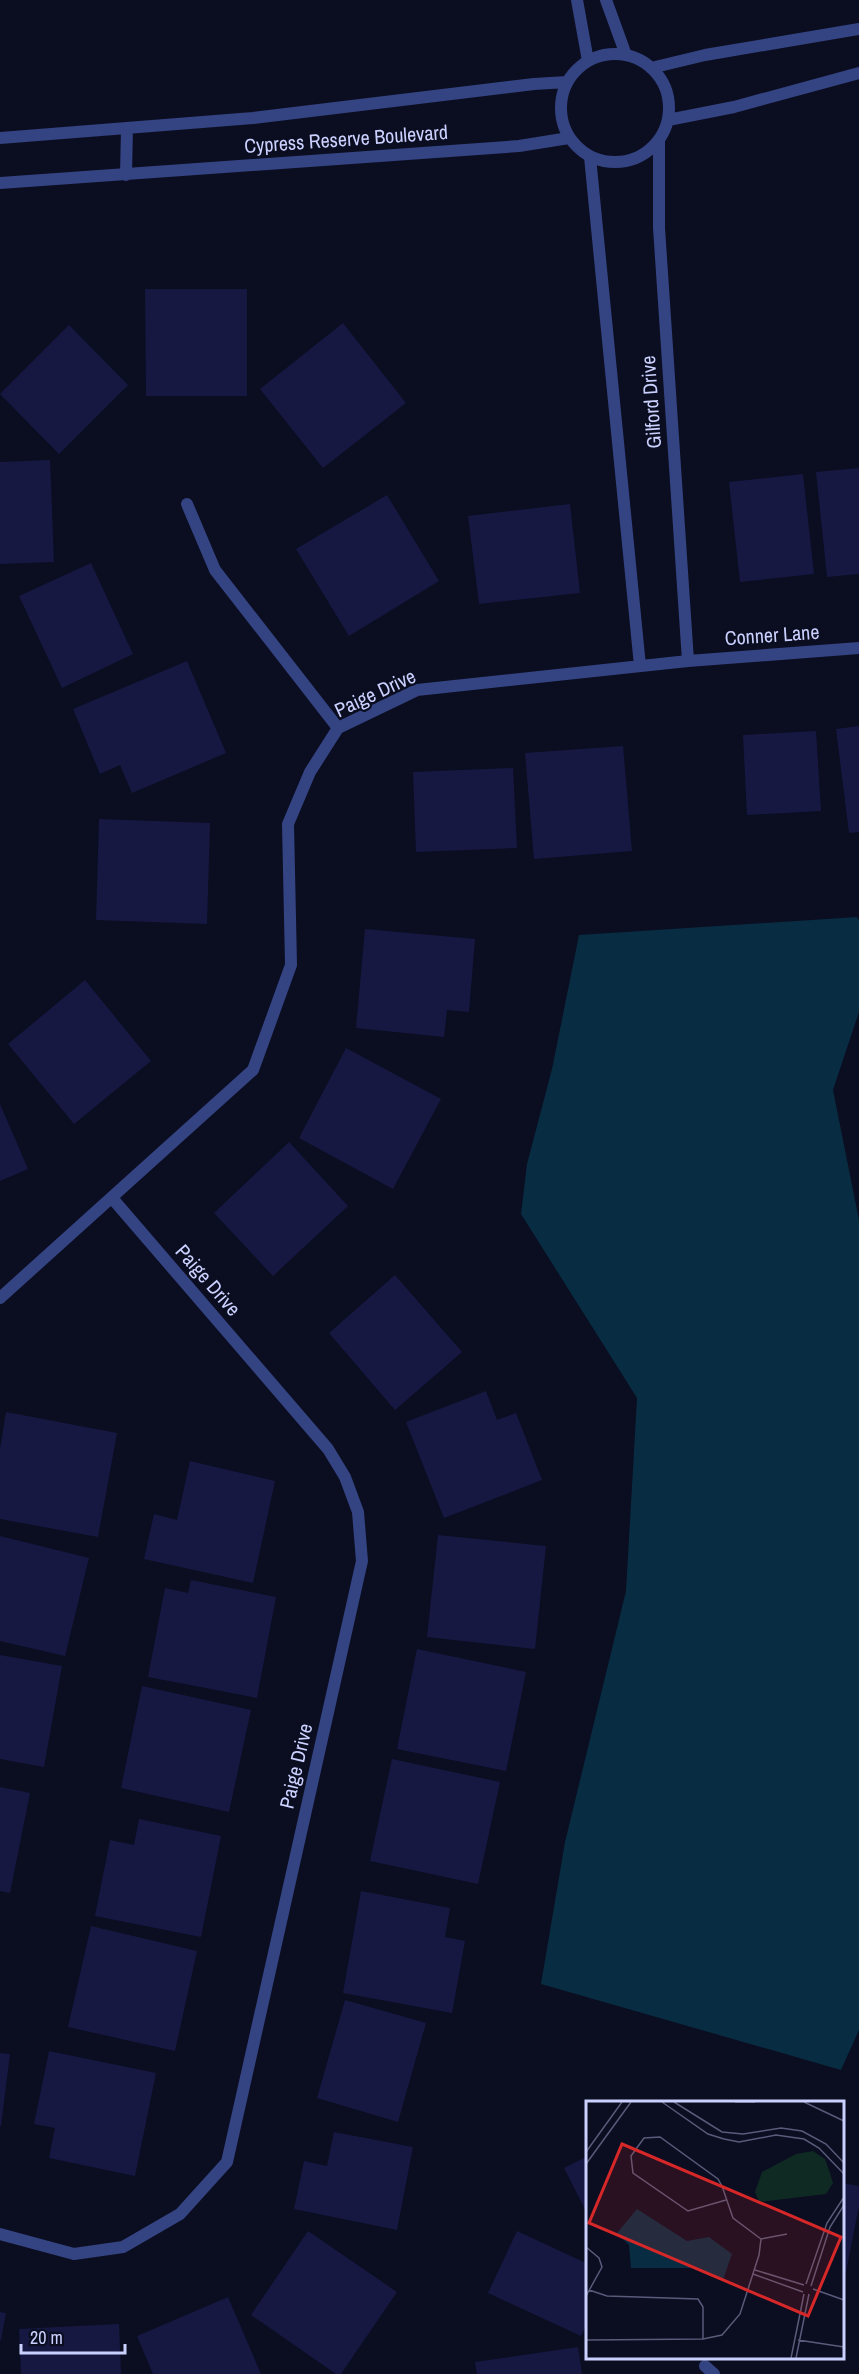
<svg xmlns="http://www.w3.org/2000/svg" width="859" height="2374" font-family="'Archivo Narrow',sans-serif">
<rect width="100%" height="100%" fill="#0b0d20"/>
<path fill="#082c42" d="M 857,917 L 859,920 L 859,1012 L 833,1090 L 859,1220 L 859,2030 L 841,2070 L 541,1984 L 565,1842 L 626,1591 L 637,1398 L 521,1214 L 527,1164 L 552,1069 L 579,935 Z"/>
<path fill="#161842" d="M 145,289 L 247,289 L 247,396 L 146,396 Z
M 343,323 L 406,403 L 323,468 L 260,389 Z
M 69,325 L 128,385 L 59,454 L 0,394 Z
M 50,460 L 54,562 L 0,564 L 0,462 Z
M 859,468 L 859,574 L 827,577 L 816,472 Z
M 803,474 L 814,574 L 740,582 L 729,482 Z
M 387,495 L 439,581 L 349,636 L 296,549 Z
M 570,504 L 580,593 L 479,604 L 468,516 Z
M 91,563 L 133,654 L 62,688 L 19,596 Z
M 187,661 L 226,753 L 132,793 L 120,765 L 100,774 L 73,709 Z
M 859,726 L 859,832 L 849,833 L 836,729 Z
M 816,731 L 821,811 L 747,815 L 743,735 Z
M 623,746 L 632,851 L 534,859 L 525,753 Z
M 513,768 L 517,848 L 416,852 L 413,772 Z
M 99,819 L 210,823 L 207,924 L 96,920 Z
M 365,929 L 475,939 L 469,1012 L 447,1010 L 444,1037 L 356,1028 Z
M 85,980 L 151,1061 L 74,1124 L 8,1044 Z
M 346,1048 L 441,1099 L 393,1189 L 299,1138 Z
M 0,1104 L 28,1169 L 0,1181 Z
M 289,1142 L 348,1206 L 273,1276 L 214,1213 Z
M 395,1275 L 462,1352 L 395,1410 L 329,1333 Z
M 486,1391 L 497,1420 L 516,1413 L 542,1480 L 444,1518 L 406,1422 Z
M 6,1412 L 117,1433 L 98,1537 L 0,1519 L 0,1449 Z
M 190,1461 L 275,1481 L 253,1583 L 144,1559 L 154,1514 L 177,1520 Z
M 438,1535 L 546,1546 L 535,1649 L 427,1637 Z
M 0,1536 L 89,1558 L 65,1656 L 0,1641 Z
M 191,1580 L 276,1597 L 257,1698 L 148,1677 L 165,1588 L 188,1593 Z
M 417,1649 L 526,1672 L 506,1771 L 397,1749 Z
M 0,1655 L 62,1666 L 44,1767 L 0,1759 Z
M 142,1686 L 251,1710 L 229,1812 L 121,1788 Z
M 392,1759 L 500,1782 L 478,1884 L 370,1861 Z
M 0,1787 L 30,1793 L 10,1893 L 0,1891 Z
M 139,1819 L 221,1836 L 201,1937 L 95,1916 L 110,1840 L 134,1845 Z
M 361,1891 L 450,1908 L 445,1937 L 465,1941 L 452,2013 L 343,1993 Z
M 91,1926 L 197,1951 L 175,2051 L 68,2027 Z
M 345,2000 L 426,2023 L 398,2122 L 317,2098 Z
M 49,2051 L 156,2073 L 135,2176 L 49,2158 L 55,2128 L 34,2124 Z
M 0,2053 L 10,2054 L 1,2126 L 0,2126 Z
M 334,2132 L 413,2147 L 397,2230 L 294,2209 L 304,2161 L 327,2166 Z
M 588,2156 L 588,2215 L 564,2168 Z
M 842,2183 L 859,2186 L 859,2206 L 844,2282 Z
M 308,2231 L 397,2292 L 341,2374 L 336,2374 L 251,2315 Z
M 517,2231 L 588,2264 L 588,2322 L 581,2336 L 488,2293 Z
M 228,2297 L 261,2374 L 153,2374 L 137,2336 Z
M 0,2312 L 6,2313 L 1,2340 L 0,2340 Z
M 119,2324 L 121,2374 L 21,2374 L 19,2329 Z
M 578,2347 L 582,2374 L 477,2374 L 475,2362 Z"/>
<g fill="none" stroke-linecap="round" stroke-linejoin="round">
<path stroke="#344382" stroke-width="12" d="M 577,0 L 588,61
M 606,0 L 626,55
M561 108a54 54 0 1 1 108 0a54 54 0 1 1-108 0Z
M 651,68 L 705,55 L 859,29
M 668,120 L 734,107 L 859,73
M 0,138 L 253,118 L 534,84 L 567,82
M 659,140 L 659,228 L 688,661
M 590,157 L 640,666
M 126,175 L 127,128
M 0,183 L 519,146 L 569,138
M 187,504 L 215,570 L 338,728
M 0,1298 L 253,1070 L 291,965 L 288,824 L 310,772 L 338,728 L 417,690 L 688,661 L 859,648
M 0,2234 L 74,2254 L 123,2247 L 180,2214 L 227,2162 L 362,1561 L 358,1512 L 345,1477 L 328,1449 L 112,1198
M 705,2366 L 714,2374"/>
</g>
<g text-anchor="middle" stroke-width="4.5" stroke-linejoin="round" paint-order="stroke">
<g font-size="20" fill="#cbd1ff" stroke="#0b0d20">
<text transform="translate(346 139) rotate(-4)" y="7">Cypress Reserve Boulevard</text>
<text transform="translate(651 402) rotate(-94)" y="7">Gilford Drive</text>
<text transform="translate(772 635) rotate(-4)" y="7">Conner Lane</text>
<text transform="translate(375 693) rotate(-25)" y="7">Paige Drive</text>
<text transform="translate(208 1280) rotate(49)" y="7">Paige Drive</text>
<text transform="translate(296 1766) rotate(-77)" y="7">Paige Drive</text>
</g>
</g>
<g transform="translate(586 2101)">
<rect width="258" height="258" fill="#0b0d20"/>
<path d="M 227,50 L 239,58 L 244,72 L 247,82 L 240,93 L 173,101 L 169,91 L 176,71 L 210,53 Z" fill="#0e2a23"/>
<path d="M 51,108 L 101,140 L 123,136 L 146,153 L 137,179 L 106,167 L 45,167 L 43,144 L 31,132 Z" fill="#082c42"/>
<path fill="none" stroke="#585b79" stroke-width="1.5" d="M 76,1 L 122,33 L 138,38 L 153,41 L 190,34 L 218,38 L 233,47 L 258,73M 88,1 L 136,31 L 157,33 L 195,27 L 216,30 L 240,43 L 258,62M 149,1 L 169,1M 218,1 L 258,20M 0,51 L 36,1M 0,63 L 45,1M 175,138 L 201,133M 0,146 L 13,157 L 16,166 L 0,195M 169,169 L 218,184M 167,173 L 217,191M 220,183 L 241,122 L 258,96M 225,185 L 244,126 L 258,104M 227,188 L 258,199M 3,189 L 21,195 L 112,198 L 117,206 L 117,238M 0,239 L 117,238 L 136,234 L 154,213 L 173,154 L 175,138 L 147,117 L 136,85 L 132,78 L 74,36 L 58,37 L 45,55 L 47,72 L 102,110 L 140,99M 212,239 L 258,246M 205,257 L 218,193M 210,257 L 223,193"/>
<path fill="#d62828" fill-opacity="0.15" stroke="#d62828" stroke-width="3" d="M 36,43 L 255,136 L 222,215 L 3,122 Z"/>
<rect width="258" height="258" fill="none" stroke="#cbd1ff" stroke-width="3"/>
</g>
<path d="M21 2344v9h104v-9" fill="none" stroke="#cbd1ff" stroke-width="3"/>
<text x="30" y="2344" font-size="18" fill="#cbd1ff" stroke="#0b0d20" stroke-width="4.5" paint-order="stroke">20 m</text>
</svg>
